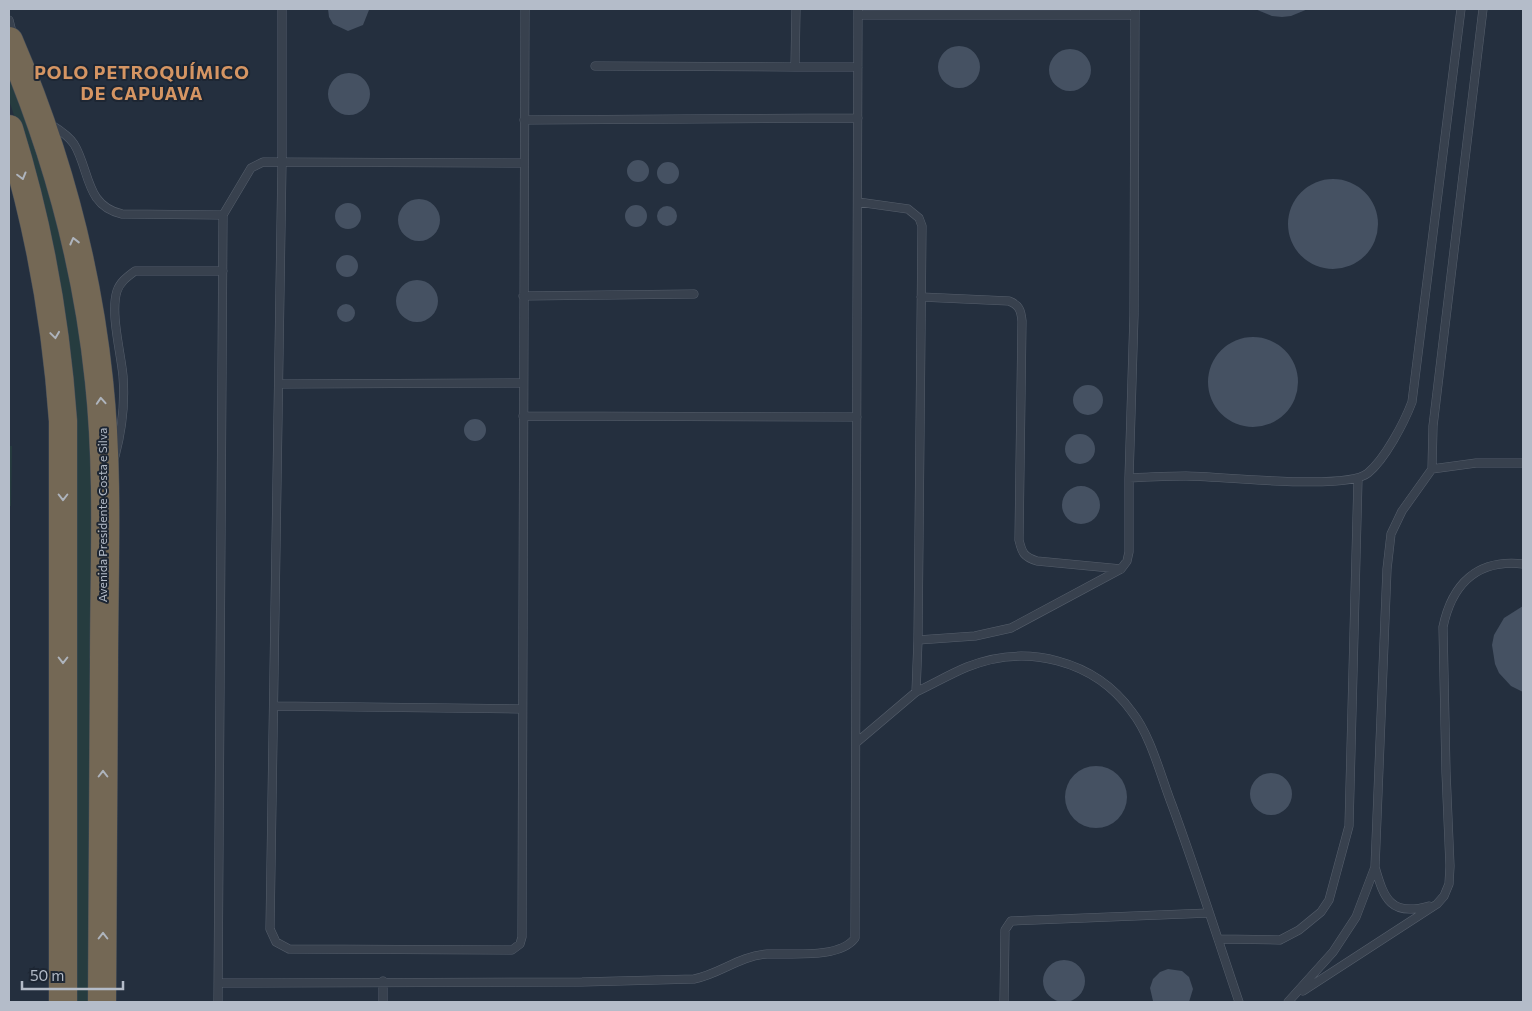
<svg xmlns="http://www.w3.org/2000/svg" width="1532" height="1011" font-family="Commissioner,sans-serif">
<rect width="100%" height="100%" fill="#242f3e"/>
<path fill="#263c3f" d="M 9,70 L 63,237 L 84,355 L 91,436 L 90,1002 L 74,1002 L 75,466 L 23,143 L 9,100 Z
M 9,446 L 12,446 L 11,506 L 9,506 Z"/>
<path fill="#455162" d="M 328,9 L 369,9 L 369,10 L 363,25 L 348,31 L 333,24 L 329,17 Z
M 1255,9 L 1308,9 L 1291,16 L 1282,17 L 1272,16 Z
M938 67a21 21 0 1 1 42 0a21 21 0 1 1-42 0Z
M1049 70a21 21 0 1 1 42 0a21 21 0 1 1-42 0Z
M328 94a21 21 0 1 1 42 0a21 21 0 1 1-42 0Z
M627 171a11 11 0 1 1 22 0a11 11 0 1 1-22 0Z
M657 173a11 11 0 1 1 22 0a11 11 0 1 1-22 0Z
M1288 224a45 45 0 1 1 90 0a45 45 0 1 1-90 0Z
M398 220a21 21 0 1 1 42 0a21 21 0 1 1-42 0Z
M335 216a13 13 0 1 1 26 0a13 13 0 1 1-26 0Z
M625 216a11 11 0 1 1 22 0a11 11 0 1 1-22 0Z
M657 216a10 10 0 1 1 20 0a10 10 0 1 1-20 0Z
M336 266a11 11 0 1 1 22 0a11 11 0 1 1-22 0Z
M396 301a21 21 0 1 1 42 0a21 21 0 1 1-42 0Z
M337 313a9 9 0 1 1 18 0a9 9 0 1 1-18 0Z
M1208 382a45 45 0 1 1 90 0a45 45 0 1 1-90 0Z
M1073 400a15 15 0 1 1 30 0a15 15 0 1 1-30 0Z
M464 430a11 11 0 1 1 22 0a11 11 0 1 1-22 0Z
M1065 449a15 15 0 1 1 30 0a15 15 0 1 1-30 0Z
M1062 505a19 19 0 1 1 38 0a19 19 0 1 1-38 0Z
M 1523,606 L 1523,692 L 1511,686 L 1499,673 L 1495,664 L 1492,645 L 1494,635 L 1504,618 Z
M1065 797a31 31 0 1 1 62 0a31 31 0 1 1-62 0Z
M1250 794a21 21 0 1 1 42 0a21 21 0 1 1-42 0Z
M1043 981a21 21 0 1 1 42 0a21 21 0 1 1-42 0Z
M 1168,969 L 1182,971 L 1189,977 L 1193,989 L 1189,1002 L 1153,1001 L 1150,988 L 1153,979 L 1160,972 Z"/>
<g fill="none" stroke-linecap="round" stroke-linejoin="round">
<g stroke="#565f6c" stroke-width="9">
<path id="lane" d="M 282,9 L 282,162 L 270,929 L 276,942 L 289,949 L 512,950 L 520,944 L 522,937 L 525,9
M 796,9 L 795,67 L 858,67
M 858,15 L 1135,15
M 9,20 L 13,36
M 595,66 L 795,67
M 524,120 L 858,118
M 50,124 C 58,129 68,135 74,144 C 90,170 85,206 122,214 L 223,215
M 858,202 L 908,209 L 919,218 L 922,226 L 918,640 L 975,636 L 1011,628 L 1121,569 L 1127,561 L 1129,552 L 1129,478 C 1148,477 1167,476 1186,476 C 1220,476 1347,491 1368,473 C 1385,459 1404,423 1412,402 L 1461,9
M 523,296 L 694,294
M 921,297 L 1009,301 C 1019,305 1021,310 1022,321 L 1019,540 C 1022,553 1024,557 1037,561 L 1121,569
M 279,384 L 523,383
M 523,416 L 857,417
M 115,456 C 122,430 125,402 123,376 C 121,353 110,313 117,291 C 120,282 127,277 135,271 L 223,271
M 1432,469 L 1476,463 L 1523,463
M 1129,478 L 1134,315 L 1135,9
M 916,692 C 933,684 950,674 967,667 C 1026,643 1095,660 1132,712 C 1151,736 1161,777 1172,805 C 1196,870 1217,937 1239,1002
M 274,706 L 522,709
M 857,742 L 916,692 L 918,640
M 1375,867 C 1384,899 1391,917 1429,906
M 1218,939 L 1280,940 L 1299,930 L 1321,912 L 1329,900 L 1349,826 L 1358,479
M 383,981 L 383,1002
M 218,983 L 582,982 L 694,979 C 720,974 739,956 767,954 C 791,953 840,959 855,938 L 858,9
M 1303,991 L 1437,904 L 1444,896 L 1449,884 L 1450,866 L 1446,772 L 1443,627 C 1452,584 1477,559 1523,564
M 218,1002 L 223,215 L 251,168 L 263,162 L 524,163
M 1004,1002 L 1005,930 L 1011,921 L 1209,913
M 1288,1002 L 1333,952 L 1356,917 L 1375,867 L 1387,569 L 1391,534 L 1402,511 L 1432,469 L 1433,426 L 1483,9"/>
</g>
<g stroke="#434c59" stroke-width="29">
<path id="highway" d="M 9,41 C 55,148 87,265 99,381 C 109,474 104,570 104,664 C 103,777 103,890 102,1002
M 9,129 C 39,225 56,321 63,421 L 63,1002"/>
</g>
<use href="#lane" stroke="#38414e" stroke-width="8"/>
<use href="#highway" stroke="#746855" stroke-width="28"/>
</g>
<defs><path id="oneway-chevron" d="M-2-3.5L2.5 0L-2 3.5" fill="none" stroke-width="1.6" stroke-linecap="round" stroke-linejoin="round" transform="scale(1.25)"/></defs>
<g stroke="#aeb4bd">
<use href="#oneway-chevron" transform="translate(22 176) rotate(75)"/>
<use href="#oneway-chevron" transform="translate(74 241) rotate(-104)"/>
<use href="#oneway-chevron" transform="translate(55 335) rotate(82)"/>
<use href="#oneway-chevron" transform="translate(101 401) rotate(-94)"/>
<use href="#oneway-chevron" transform="translate(63 497) rotate(90)"/>
<use href="#oneway-chevron" transform="translate(63 660) rotate(90)"/>
<use href="#oneway-chevron" transform="translate(103 774) rotate(-90)"/>
<use href="#oneway-chevron" transform="translate(103 936) rotate(-90)"/>
</g>
<g text-anchor="middle" stroke-width="4" stroke-linejoin="round" paint-order="stroke">
<g font-size="12" fill="#b4bcc9" stroke="#1d2633">
<text transform="translate(103 515) rotate(-90)" y="4">Avenida Presidente Costa e Silva</text>
</g>
<g font-size="18" font-weight="bold" letter-spacing="1" fill="#d59563" stroke="#1d2633">
<text x="142" y="79">POLO PETROQUÍMICO<tspan x="142" dy="21">DE CAPUAVA</tspan></text>
</g>
</g>
<rect width="1532" height="1011" fill="none" stroke="#b4bcc9" stroke-width="20"/>
<path d="M22 981v8h101v-8" fill="none" stroke="#b4bcc9" stroke-width="2.5"/>
<text x="30" y="981" font-size="15" fill="#b4bcc9" stroke="#1d2633" stroke-width="4" paint-order="stroke">50 m</text>
</svg>
